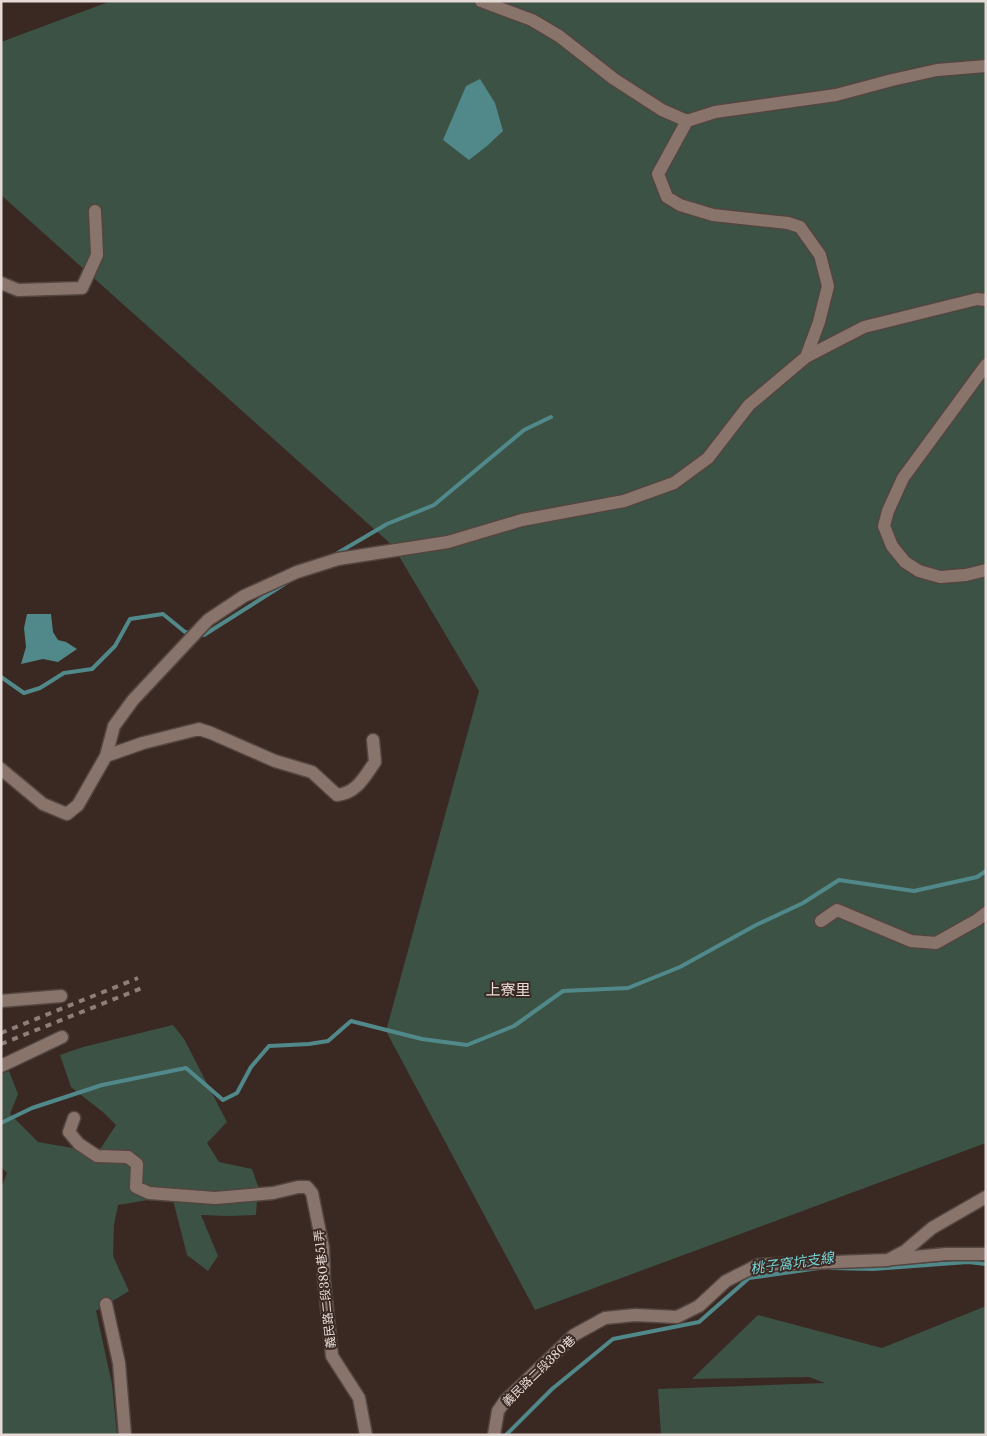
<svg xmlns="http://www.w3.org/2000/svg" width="987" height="1436" font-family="'Libre Baskerville','Noto Sans TC',serif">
<rect width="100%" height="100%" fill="#3a2822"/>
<path fill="#3b5245" d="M 111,1 L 986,1 L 986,1143 L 535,1310 L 386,1031 L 479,691 L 393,546 L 1,195 L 1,42 Z
M 173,1025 L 184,1039 L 227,1122 L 207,1143 L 219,1162 L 252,1169 L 258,1186 L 256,1215 L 229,1216 L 201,1215 L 218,1256 L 208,1271 L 187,1255 L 172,1196 L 118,1205 L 114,1225 L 113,1256 L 129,1291 L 96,1311 L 112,1384 L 117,1435 L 1,1435 L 1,1188 L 7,1173 L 1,1167 L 1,1074 L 9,1071 L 18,1094 L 10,1114 L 38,1142 L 90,1151 L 101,1148 L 116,1125 L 104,1113 L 71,1087 L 60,1055 L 83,1047 Z
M 986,1306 L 986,1435 L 661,1435 L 658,1389 L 825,1383 L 809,1377 L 692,1379 L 758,1315 L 882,1348 Z"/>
<path fill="#51888a" d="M 480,79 L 495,103 L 503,131 L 487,146 L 469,160 L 443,140 L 466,86 Z
M 27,614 L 51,614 L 53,632 L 58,640 L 66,642 L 77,649 L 58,662 L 43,659 L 21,664 L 26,647 L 24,628 Z"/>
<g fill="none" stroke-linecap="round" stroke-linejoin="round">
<path stroke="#51888a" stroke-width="4" d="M 336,554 L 387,524 L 434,505 L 524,430 L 551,417
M 199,634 L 204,635 L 286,583
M 1,677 L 24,693 L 40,688 L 64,673 L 92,669 L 115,646 L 130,619 L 163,614 L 185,632 L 192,633
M 1,1123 L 32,1108 L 102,1085 L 186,1068 L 223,1100 L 237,1093 L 251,1067 L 269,1046 L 309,1044 L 328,1041 L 351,1021 L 422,1039 L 467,1045 L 514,1026 L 563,991 L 628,988 L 680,967 L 756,925 L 803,903 L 839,880 L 914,891 L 977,877 L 986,871
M 831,1268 L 873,1269 L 968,1262 L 986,1264
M 506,1435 L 552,1389 L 613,1339 L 699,1322 L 749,1278 L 819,1268"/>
<g stroke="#534540" stroke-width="15">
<path id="minor" d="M 481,1 L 532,20 L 559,36 L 614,79 L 662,110 L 687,121
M 1,283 L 18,290 L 82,288 L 97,255 L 95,211
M 806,357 L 819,322 L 828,286 L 820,255 L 800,227 L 788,223 L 713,215 L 680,205 L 667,197 L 658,174 L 687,121 L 715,112 L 836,95 L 892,80 L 937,70 L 986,66
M 986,365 L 903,478 L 888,511 L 884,526 L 892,546 L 905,562 L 919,571 L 940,577 L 966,575 L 986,570
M 106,756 L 114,726 L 133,700 L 208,620 L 244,596 L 297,572 L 338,559 L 448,542 L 522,520 L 624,501 L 674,483 L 708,458 L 749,405 L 806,357 L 864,327 L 977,299 L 986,300
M 1,769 L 43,804 L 67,814 L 78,805 L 106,756 L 143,743 L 199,729 L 211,733 L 275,761 L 312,772 L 337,795 C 357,793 364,777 375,762 L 373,740
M 821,921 L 837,910 L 911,941 L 936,943 L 977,920 L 986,913
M 1,1001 L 61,996
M 1,1066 L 62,1037
M 74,1118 L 69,1132 L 79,1144 L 97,1156 L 128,1157 L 137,1164 L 136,1187 L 149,1193 L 215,1198 L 273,1193 L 298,1187 L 307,1187 L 312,1193 L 323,1248 L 324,1280 L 332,1356 L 359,1398 L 366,1435
M 893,1259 L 946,1254 L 986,1254
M 106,1304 L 119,1363 L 125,1435
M 494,1435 L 498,1411 L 505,1401 L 574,1335 L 605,1318 L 635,1315 L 677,1317 L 699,1306 L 726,1281 L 758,1265 L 888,1260 L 905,1251 L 932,1228 L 986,1197"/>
</g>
<use href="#minor" stroke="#89746c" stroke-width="12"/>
<path stroke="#8d7e79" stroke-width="4" stroke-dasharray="6 6" stroke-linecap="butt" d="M 1,1033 L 138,978
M 1,1044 L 142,988"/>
</g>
<g text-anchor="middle" stroke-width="4" stroke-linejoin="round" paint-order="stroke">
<g font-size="12" fill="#e6dad6" stroke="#3a2822">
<text transform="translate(325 1289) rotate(-96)" y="4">義民路二段380巷51弄</text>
<text transform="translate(539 1371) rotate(-44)" y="4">義民路二段380巷</text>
</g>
<g font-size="14" font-style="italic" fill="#76d3d5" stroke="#3a2822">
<text transform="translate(792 1263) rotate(-8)" y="5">桃子窩坑支線</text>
</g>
<g font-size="15" fill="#e6dad6" stroke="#3a2822">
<text x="508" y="995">上寮里</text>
</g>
</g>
<rect width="987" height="1436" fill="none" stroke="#e6dad6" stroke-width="5"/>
</svg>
